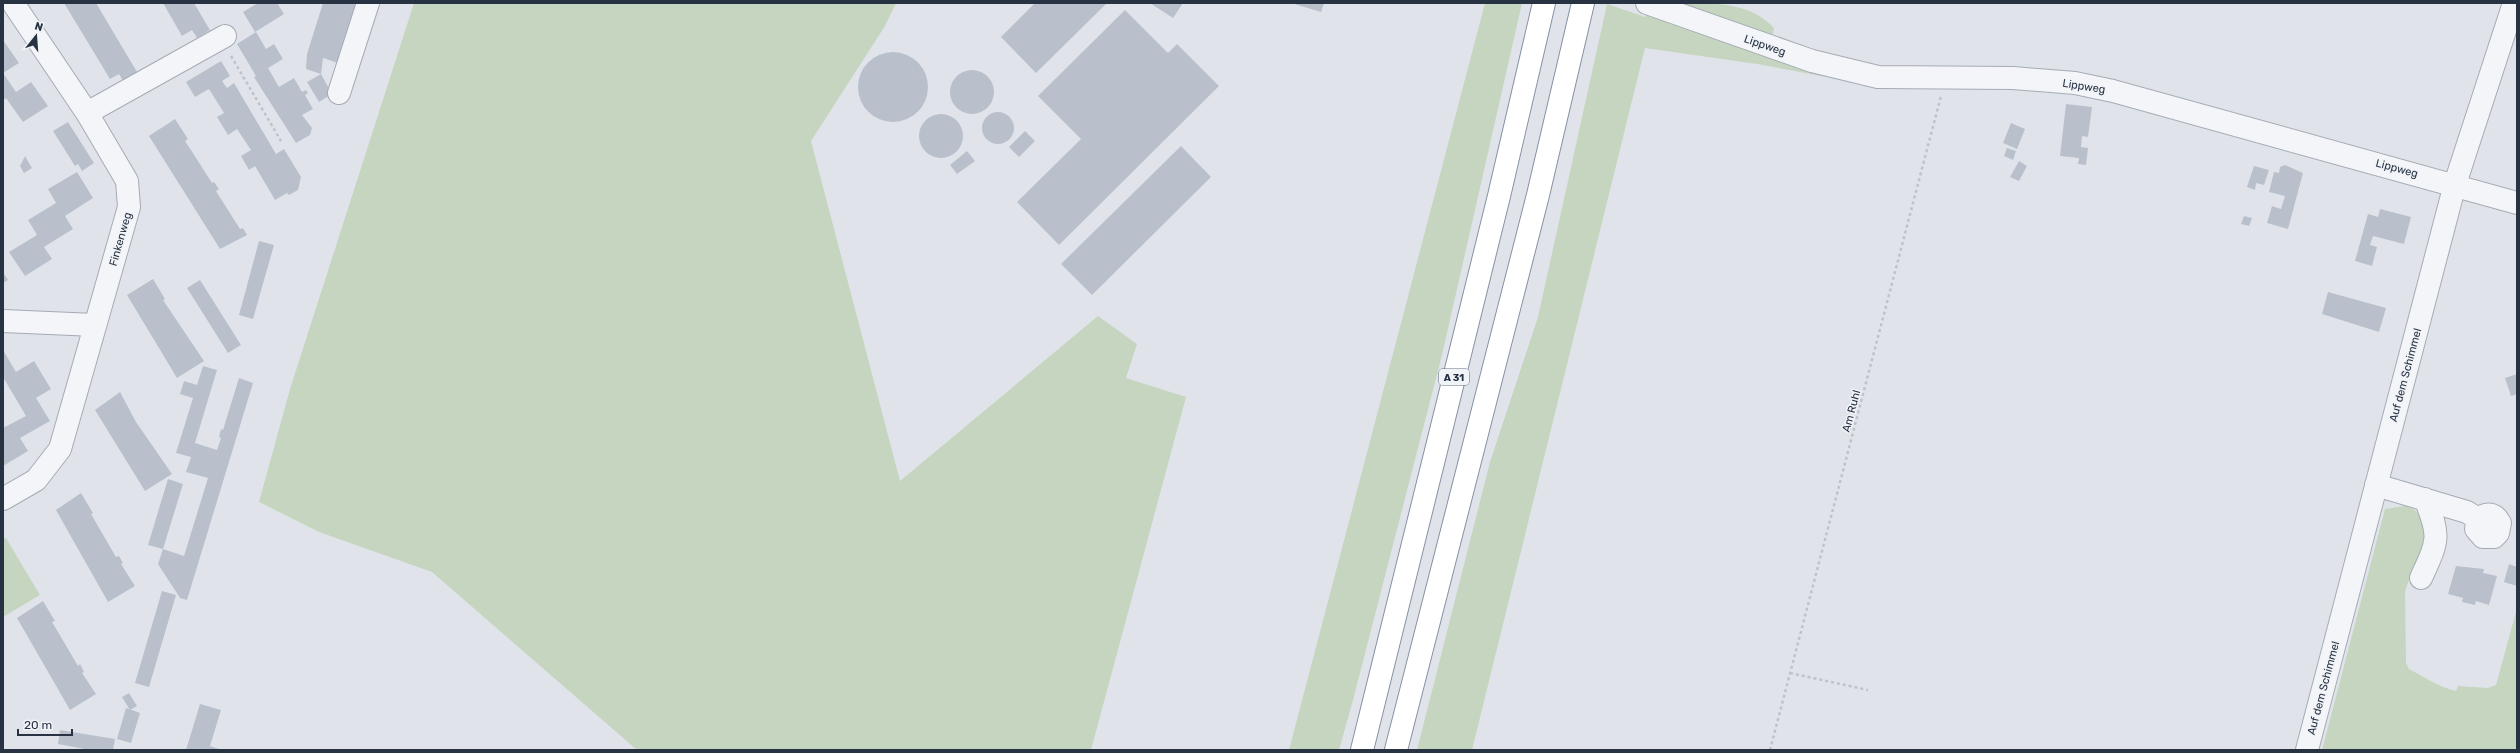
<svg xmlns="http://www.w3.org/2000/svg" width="2520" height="753" font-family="Rubik,sans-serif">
<rect width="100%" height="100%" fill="#e0e4ea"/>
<path fill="#c6d5c0" d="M 414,3 L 896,3 L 885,26 L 811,141 L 900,481 L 1098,316 L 1137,344 L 1126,378 L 1186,397 L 1091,750 L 637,750 L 432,572 L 319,532 L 259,502 L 290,389 Z
M 1485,3 L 1522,3 L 1442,355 L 1353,700 L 1339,750 L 1289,750 Z
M 1672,3 C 1707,3 1749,0 1774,28 L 1773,34 L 1764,39 Z
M 1607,4 L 1645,17 L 1647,12 L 1767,56 L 1838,79 L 1757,64 L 1645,48 L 1472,750 L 1417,750 L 1490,462 L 1538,317 Z
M 2404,506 C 2410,507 2415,509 2419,515 C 2436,541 2410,568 2405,593 L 2406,663 L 2409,669 C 2425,678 2440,687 2456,691 L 2458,686 L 2488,688 L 2496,685 L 2517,608 L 2517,750 L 2322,750 L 2385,509 Z
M 6,538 L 40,595 L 3,617 L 3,539 Z"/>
<path fill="#b9c0cb" d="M 64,3 L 96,3 L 137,72 L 123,81 L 119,74 L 110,79 Z
M 163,3 L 194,3 L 210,30 L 197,38 L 192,30 L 182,36 Z
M 258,3 L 277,3 L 284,14 L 255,32 L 243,12 Z
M 323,3 L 358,3 L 338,63 L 323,58 L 321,74 L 306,69 L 307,54 Z
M 1035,3 L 1107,3 L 1036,73 L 1001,37 Z
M 1150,3 L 1183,3 L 1173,18 Z
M 1291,3 L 1324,3 L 1321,12 Z
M 1125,10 L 1168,53 L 1177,44 L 1219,86 L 1059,245 L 1017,202 L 1081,139 L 1038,96 Z
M 256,32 L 266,49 L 274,44 L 283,59 L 268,68 L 279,87 L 294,78 L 302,92 L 306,90 L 308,93 L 305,95 L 313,109 L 302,115 L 312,128 L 310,135 L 296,143 L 254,77 L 256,76 L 237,44 Z
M 3,40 L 19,63 L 3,73 L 16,92 L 31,82 L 48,106 L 23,122 L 6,98 L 3,100 Z
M858 87a35 35 0 1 1 70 0a35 35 0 1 1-70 0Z
M 221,61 L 230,76 L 222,81 L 227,88 L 234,83 L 276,154 L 284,149 L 301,177 L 298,190 L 289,195 L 287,193 L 275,200 L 255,166 L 249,170 L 241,156 L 251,150 L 237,129 L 228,135 L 217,117 L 224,113 L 209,89 L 195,97 L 186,82 Z
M950 92a22 22 0 1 1 44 0a22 22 0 1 1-44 0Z
M 321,74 L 332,94 L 319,102 L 307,82 Z
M 2066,104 L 2092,107 L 2088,137 L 2082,136 L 2081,147 L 2088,148 L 2086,165 L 2078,164 L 2079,158 L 2060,156 Z
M982 128a16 16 0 1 1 32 0a16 16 0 1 1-32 0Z
M919 136a22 22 0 1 1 44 0a22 22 0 1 1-44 0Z
M 175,119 L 188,139 L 185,141 L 191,150 L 212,183 L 214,182 L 219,189 L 216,191 L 240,229 L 243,228 L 247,235 L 220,249 L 149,136 Z
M 68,122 L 94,163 L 82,171 L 78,164 L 75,166 L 53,131 Z
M 2011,123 L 2025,129 L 2017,149 L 2003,143 Z
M 1025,131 L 1035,141 L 1019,157 L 1009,147 Z
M 1181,146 L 1211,177 L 1092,295 L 1061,264 Z
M 2007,148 L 2016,151 L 2013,160 L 2004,156 Z
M 967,151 L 975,161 L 957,174 L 950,165 Z
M 25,156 L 32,168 L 24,173 L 20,166 Z
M 2019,161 L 2027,166 L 2019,181 L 2010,177 Z
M 2285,165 L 2303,173 L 2288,229 L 2267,223 L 2272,206 L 2281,209 L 2285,196 L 2269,192 L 2274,172 L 2279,173 L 2280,167 Z
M 2254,166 L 2269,170 L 2264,185 L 2256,183 L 2255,190 L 2247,187 Z
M 77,172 L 93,198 L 65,216 L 73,229 L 44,247 L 52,259 L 25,276 L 9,252 L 37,235 L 28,220 L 56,203 L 48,189 Z
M 2380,209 L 2411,217 L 2404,244 L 2373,236 L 2370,245 L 2377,247 L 2372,266 L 2355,261 L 2368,214 L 2378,217 Z
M 2244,216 L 2252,218 L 2249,226 L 2241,224 Z
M 259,241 L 274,245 L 253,319 L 239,315 Z
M 3,272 L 8,280 L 3,283 Z
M 153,279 L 165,299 L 163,300 L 204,361 L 177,378 L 127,295 Z
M 200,280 L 241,345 L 228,353 L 187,288 Z
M 2328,292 L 2386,308 L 2379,332 L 2322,314 Z
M 3,350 L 16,372 L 34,361 L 51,389 L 36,398 L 50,421 L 20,438 L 28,451 L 3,466 L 3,428 L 26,416 L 3,377 Z
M 203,366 L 217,370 L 195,443 L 217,450 L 221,438 L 219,437 L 221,429 L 223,430 L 239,378 L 253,383 L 187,600 L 180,598 L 158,564 L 163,549 L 184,556 L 208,478 L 186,472 L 191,457 L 176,453 L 193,398 L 180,394 L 184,381 L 197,385 Z
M 2517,374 L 2517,394 L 2511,396 L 2505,378 Z
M 120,392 L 136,422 L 172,474 L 145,491 L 95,410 Z
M 168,479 L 183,484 L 163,549 L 148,545 Z
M 81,493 L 93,513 L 91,514 L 116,557 L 119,556 L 123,563 L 121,564 L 135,586 L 108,602 L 56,510 Z
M 2509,564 L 2517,567 L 2517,586 L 2504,582 Z
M 2456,566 L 2484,569 L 2483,573 L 2497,576 L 2489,605 L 2476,601 L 2475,605 L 2462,602 L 2463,598 L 2448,594 Z
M 162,591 L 176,595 L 149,687 L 135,683 Z
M 43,601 L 55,621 L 52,622 L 58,632 L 78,666 L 80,664 L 84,672 L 82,673 L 96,694 L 70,710 L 17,618 Z
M 129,693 L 137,706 L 130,710 L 122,697 Z
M 200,704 L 221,710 L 210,746 L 222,750 L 186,750 Z
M 126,708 L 140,713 L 131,743 L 117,739 Z
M 60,730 L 115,739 L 113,750 L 90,750 L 58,744 Z"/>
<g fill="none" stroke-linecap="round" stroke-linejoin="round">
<g stroke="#a5abb5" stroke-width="24">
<path id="minor" d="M 1647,3 L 1812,61 L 1878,77 L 2013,78 L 2075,83 L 2113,91 L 2517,203
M 339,93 L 368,3
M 87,113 L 225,36
M 3,321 L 95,325
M 2376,485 L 2467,512 L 2478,519 L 2476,529 L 2483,537 L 2494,537 L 2498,533 L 2500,523 C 2495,513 2486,512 2478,519
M 3,499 L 36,480 L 60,449 L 129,207 L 127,181 L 87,113 L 13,3
M 2421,578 C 2438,541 2441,537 2425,499
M 2307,750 L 2455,184 L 2514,3"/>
</g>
<g stroke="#8692a2" stroke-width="24">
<path id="highway" d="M 1362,750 L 1499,196 L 1544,3
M 1396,750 L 1538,195 L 1583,3"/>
</g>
<path stroke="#bec2c9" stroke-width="2.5" stroke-dasharray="3 3" stroke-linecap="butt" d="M 231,56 L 281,141
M 1790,673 L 1868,690
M 1770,750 L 1941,96"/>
<use href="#minor" stroke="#f3f5f8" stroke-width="22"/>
<use href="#highway" stroke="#fff" stroke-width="22"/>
</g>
<g text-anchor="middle" stroke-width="3" stroke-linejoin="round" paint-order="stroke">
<rect fill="#f0f3f7" stroke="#636c79" stroke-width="1" x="1439" y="369" width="30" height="16" rx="3"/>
<g font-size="10" font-weight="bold" fill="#273243">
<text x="1454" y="381">A 31</text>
</g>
<g font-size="11" fill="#273243" stroke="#f0f3f7">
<text transform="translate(1765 45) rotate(19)" y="4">Lippweg</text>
<text transform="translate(2084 86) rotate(9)" y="4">Lippweg</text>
<text transform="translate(2397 168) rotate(15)" y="4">Lippweg</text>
<text transform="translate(120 239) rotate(-74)" y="4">Finkenweg</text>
<text transform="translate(2405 375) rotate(-75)" y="4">Auf dem Schimmel</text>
<text transform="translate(1851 411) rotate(-75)" y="4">Am Ruhl</text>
<text transform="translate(2323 688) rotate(-75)" y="4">Auf dem Schimmel</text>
</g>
</g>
<rect width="2520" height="753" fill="none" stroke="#273243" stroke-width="8"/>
<g transform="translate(36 36) rotate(17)" stroke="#f0f3f7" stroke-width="3" paint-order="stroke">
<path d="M0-3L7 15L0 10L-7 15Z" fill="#273243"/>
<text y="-6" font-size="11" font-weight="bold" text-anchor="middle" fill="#273243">N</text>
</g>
<path d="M18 729v6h54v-6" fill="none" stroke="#273243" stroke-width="2"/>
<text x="24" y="729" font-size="12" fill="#273243" stroke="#f0f3f7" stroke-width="3" paint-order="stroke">20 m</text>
</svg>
